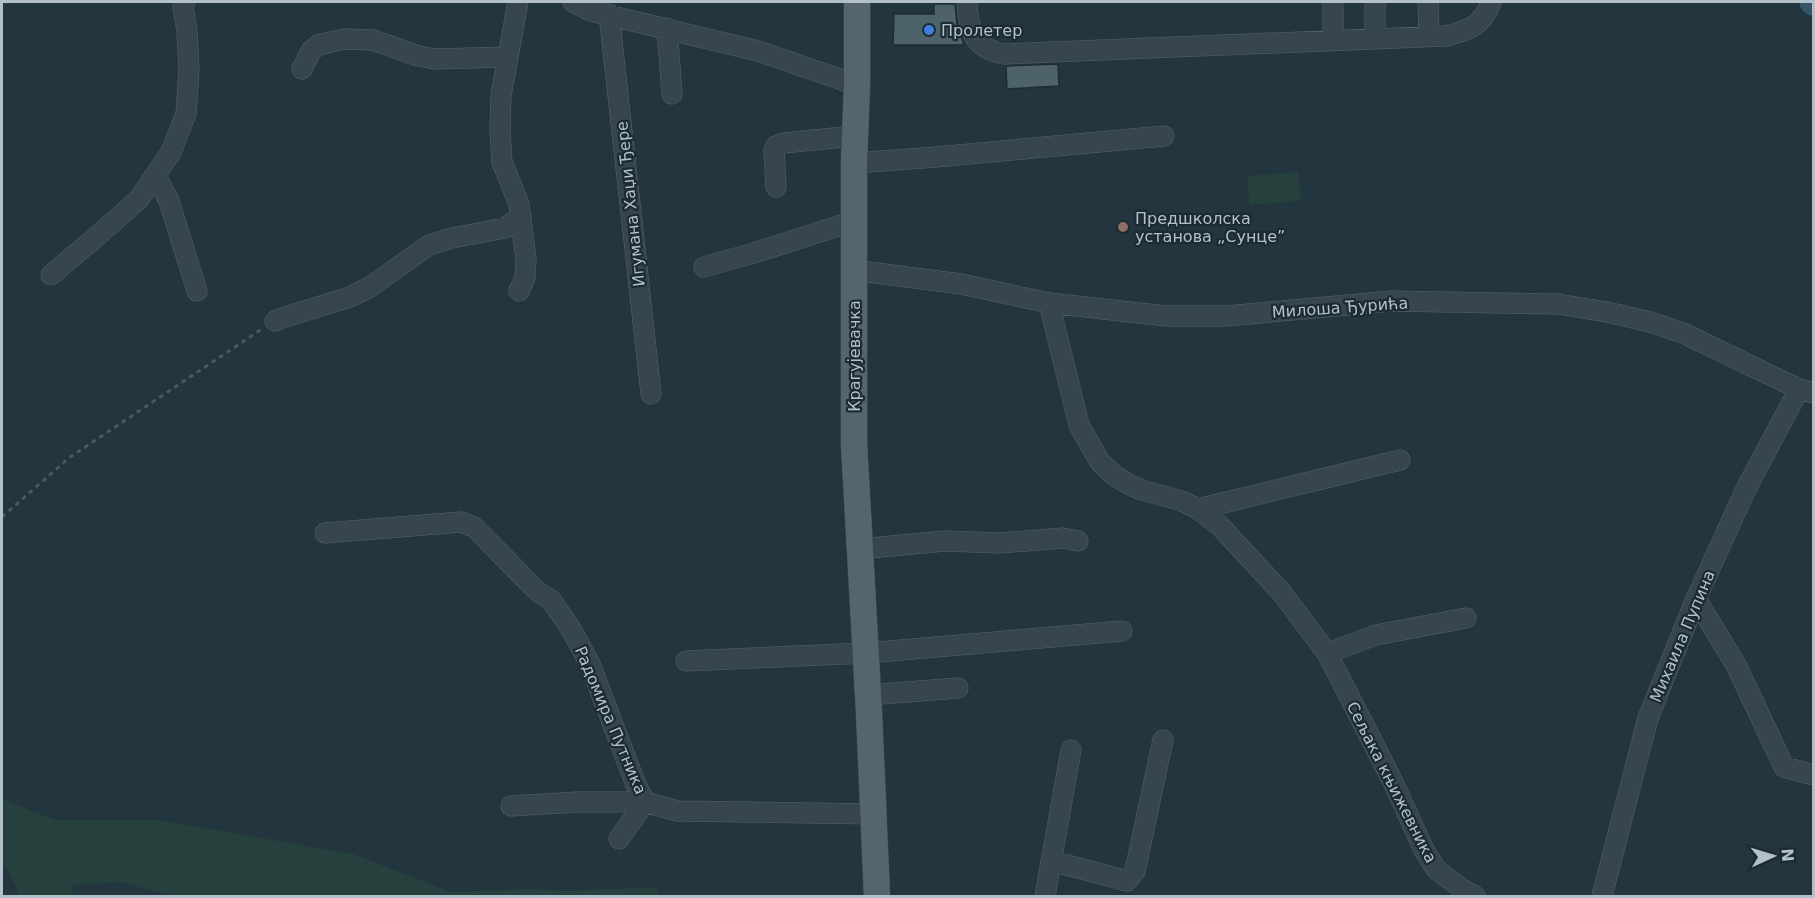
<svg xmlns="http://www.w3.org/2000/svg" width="1815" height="898" font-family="'DejaVu Sans',sans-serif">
<rect width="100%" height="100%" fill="#23353e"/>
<path fill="#26413d" d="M 1298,172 L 1301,201 L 1249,205 L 1248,176 Z
M 2,799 L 56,820 L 159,820 L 353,854 L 451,892 L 528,889 L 566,891 L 658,887 L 659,896 L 172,896 L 121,882 L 73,885 L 72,896 L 20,896 L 6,865 L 2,865 Z"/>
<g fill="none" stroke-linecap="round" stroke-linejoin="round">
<path stroke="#365565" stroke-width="27" d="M 1813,2 L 1814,2"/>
</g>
<path fill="#4e626b" stroke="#1e2d35" stroke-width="1.5" d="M 934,4 L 955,4 L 957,24 L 964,45 L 893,45 L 894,14 L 934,14 Z
M 1058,64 L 1059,86 L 1007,89 L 1006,66 Z"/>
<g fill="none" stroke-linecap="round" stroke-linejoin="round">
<g stroke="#55636c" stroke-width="21">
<path id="minor" d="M 518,2 L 501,95 L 500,130 L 502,162 L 519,204 L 526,259 L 525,278 L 519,291
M 573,2 L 591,11 L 758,51 L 857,85
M 967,2 C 968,30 973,48 1004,54 L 1446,36 C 1470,30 1482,26 1491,2
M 1333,2 L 1333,40
M 1428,2 L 1429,36
M 609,14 L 651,394
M 667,28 L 672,94
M 1375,39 L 1375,2
M 302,69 L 311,51 L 318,45 L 344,39 L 373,40 L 418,56 L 435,59 L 507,57
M 854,163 L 936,157 L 1164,136
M 156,176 L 169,201 L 197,291
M 776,187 L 774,150 L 776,146 L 783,143 L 854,136
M 704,267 L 754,253 L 854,221
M 853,270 L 961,284 L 1049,303 L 1166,316 L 1226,316 L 1392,301 L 1558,304 L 1607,312 L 1650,322 L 1683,333 L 1799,389 L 1814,393
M 51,275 L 95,238 L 139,199 L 171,152 L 186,114 L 189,70 L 187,31 L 183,7 L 185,2
M 1049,303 L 1079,425 L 1100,462 L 1115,476 L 1130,485 L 1142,490 L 1182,501 L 1198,509 L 1221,527 L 1282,593 L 1327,653 L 1393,782 L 1424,850 L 1436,869 L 1462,889 L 1475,896
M 275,321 L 285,317 L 350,297 L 370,287 L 429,245 L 452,238 L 505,228 L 521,216
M 1198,509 L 1400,460
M 325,533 L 461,522 L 474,527 L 537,591 L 551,600 L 571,629 L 590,664 L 636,785 L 645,802
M 859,549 L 945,541 L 999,543 L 1063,538 L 1078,541
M 1696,599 L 1736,665 L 1784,767 L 1814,775
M 1327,653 L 1376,635 L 1466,618
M 686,661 L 866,653 L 1122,631
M 868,695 L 958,688
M 511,806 L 577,802 L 645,802 L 678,811 L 874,814
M 619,839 L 645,802
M 1052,861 L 1127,881 L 1135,871 L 1163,740
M 1045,896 L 1071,750
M 1602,896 L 1648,718 L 1696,599 L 1746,489 L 1799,389"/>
</g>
<g stroke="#43525a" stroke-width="27">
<path id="major" d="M 857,2 L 857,85 L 854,163 L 854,443 L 869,712 L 877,896"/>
</g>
<path stroke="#455d5a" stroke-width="3" stroke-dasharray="4.5 4.5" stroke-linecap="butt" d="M 2,517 L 70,457 L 262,329"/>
<use href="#minor" stroke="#37464e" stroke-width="20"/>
<use href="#major" stroke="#55656e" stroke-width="26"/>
</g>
<circle fill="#3f7fe0" stroke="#1c2b33" stroke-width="2" cx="929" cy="30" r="6"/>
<circle fill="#8d6e63" stroke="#1c2b33" stroke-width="2" cx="1123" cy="227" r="6"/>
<g text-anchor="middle" stroke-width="4.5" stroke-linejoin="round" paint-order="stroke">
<g font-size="16" fill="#b3c0c9" stroke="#1c2b33" text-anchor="start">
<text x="941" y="36">Пролетер</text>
<text x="1135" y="224">Предшколска<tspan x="1135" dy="18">установа „Сунце”</tspan></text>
</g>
<g font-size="16" fill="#b3c0c9" stroke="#1c2b33">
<text transform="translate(630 204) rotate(-96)" y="6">Игумана Хаџи Ђере</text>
<text transform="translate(1340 307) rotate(-4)" y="6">Милоша Ђурића</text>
<text transform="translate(854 356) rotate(-90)" y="6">Крагујевачка</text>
<text transform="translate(1682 636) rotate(-67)" y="6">Михаила Пупина</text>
<text transform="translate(611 720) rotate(67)" y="6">Радомира Путника</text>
<text transform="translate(1392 782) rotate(63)" y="6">Сељака књижевника</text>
</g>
</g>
<rect width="1815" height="898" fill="none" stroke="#b3c0c9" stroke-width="6"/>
<g transform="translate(1773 856) rotate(86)" stroke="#1c2b33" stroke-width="4.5" paint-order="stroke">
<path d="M0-4.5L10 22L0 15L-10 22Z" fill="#b3c0c9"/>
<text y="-9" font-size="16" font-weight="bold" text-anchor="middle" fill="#b3c0c9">N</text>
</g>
</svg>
